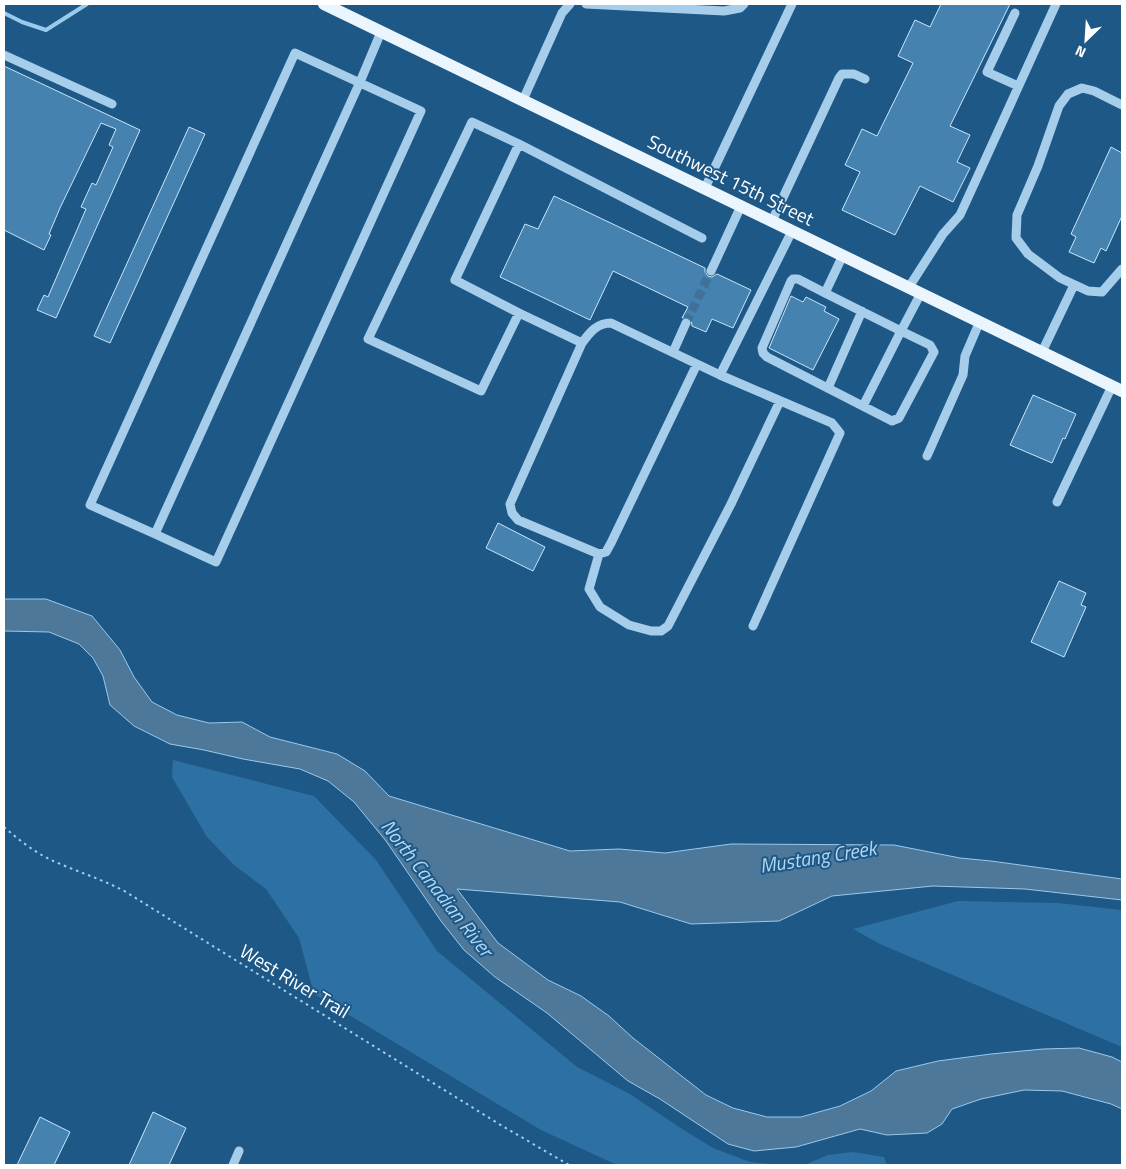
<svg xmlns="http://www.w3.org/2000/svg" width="1126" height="1169" font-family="'Titillium Web',sans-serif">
<rect width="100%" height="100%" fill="#1d5887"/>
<path fill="#2d71a4" d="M 173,760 L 314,796 L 376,860 L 437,951 L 577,1067 L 630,1094 L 679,1127 L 713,1148 L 750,1162 L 777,1165 L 617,1165 L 541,1130 L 314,994 L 299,938 L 266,889 L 234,865 L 207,837 L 172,777 Z
M 958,901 L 1058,903 L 1122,910 L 1122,1047 L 880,944 L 853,929 Z
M 853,1152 L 884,1157 L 887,1165 L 804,1165 L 828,1155 Z"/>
<path fill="#4d789a" stroke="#99caed" d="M 4,599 L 46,599 L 92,616 L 120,650 L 134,677 L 152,702 L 177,715 L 209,723 L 242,722 L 270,737 L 337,754 L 365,771 L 389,796 L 570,851 L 619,849 L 665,853 L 731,844 L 894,845 L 960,858 L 991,861 L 1122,879 L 1122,900 L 1025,889 L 933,886 L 832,896 L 779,921 L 691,924 L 620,902 L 457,889 L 498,943 L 548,980 L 581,996 L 609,1016 L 633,1038 L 706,1095 L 733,1108 L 767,1117 L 801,1117 L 840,1106 L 871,1091 L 896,1071 L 938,1061 L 991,1054 L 1043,1049 L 1079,1048 L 1112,1057 L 1122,1062 L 1122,1109 L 1111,1104 L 1062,1091 L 1024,1090 L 981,1099 L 952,1109 L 942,1124 L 927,1133 L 887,1135 L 860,1129 L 796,1147 L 754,1151 L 728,1144 L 660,1099 L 628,1081 L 547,1013 L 495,977 L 464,950 L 441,921 L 386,841 L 354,802 L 328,781 L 300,769 L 243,759 L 204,750 L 170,744 L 134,726 L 110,705 L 103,676 L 93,658 L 79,644 L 49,632 L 4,631 Z"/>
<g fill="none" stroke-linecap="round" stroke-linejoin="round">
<path stroke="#99caed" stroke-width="4" d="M 4,13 L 22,22 L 46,30 L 87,4"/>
</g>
<path fill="#4582b0" stroke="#cbe5f8" d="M 941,4 L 1010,4 L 950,126 L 970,135 L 957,162 L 970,168 L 953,202 L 920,186 L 895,235 L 842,210 L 860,172 L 845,165 L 862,129 L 877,136 L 913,63 L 898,56 L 915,20 L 930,27 Z
M 4,66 L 140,130 L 56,318 L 37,310 L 44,295 L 48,297 L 86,209 L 81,207 L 92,183 L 96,185 L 113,147 L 109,145 L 116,129 L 101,123 L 60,208 L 49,234 L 51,235 L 44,250 L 4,230 Z
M 189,127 L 205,134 L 110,343 L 94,336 Z
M 1111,147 L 1122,153 L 1122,216 L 1106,251 L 1101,248 L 1094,263 L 1069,252 L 1076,237 L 1071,234 Z
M 554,196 L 705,268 L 705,272 L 708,276 L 712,277 L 717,274 L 751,290 L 733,328 L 712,319 L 706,332 L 692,326 L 691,319 L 686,317 L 682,318 L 688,307 L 613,271 L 590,320 L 500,277 L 525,224 L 538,229 Z
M 791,296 L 803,302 L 806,297 L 826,307 L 824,311 L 839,319 L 813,370 L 769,348 Z
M 1033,395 L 1076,414 L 1065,439 L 1063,438 L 1052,463 L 1010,445 Z
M 498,523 L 545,547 L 533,571 L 486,548 Z
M 1059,581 L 1086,593 L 1081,605 L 1086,607 L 1064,657 L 1031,642 Z
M 153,1112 L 186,1128 L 169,1165 L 129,1165 Z
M 40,1117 L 70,1132 L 54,1165 L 17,1165 Z"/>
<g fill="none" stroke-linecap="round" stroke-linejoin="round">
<path stroke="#3f7199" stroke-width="9" stroke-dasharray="9 4.5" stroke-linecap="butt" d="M 686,323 L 711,271"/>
<path stroke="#a6ceeb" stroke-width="2" stroke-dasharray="2.5 4" stroke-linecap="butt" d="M 4,827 C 20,841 38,855 58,863 C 81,873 104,880 126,892 L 499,1124 L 569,1165"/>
<path stroke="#a6ceeb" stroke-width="9" d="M 586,4 L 724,11 L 740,8 L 744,4
M 1015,13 L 987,72 L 1018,86
M 4,55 L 112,104
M 523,100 L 562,13 L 570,4
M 1122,105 L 1094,91 L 1082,88 L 1068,94 L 1059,106 L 1038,166 L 1017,215 L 1016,238 L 1028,254 L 1060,278 L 1088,291 L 1102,292 L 1122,269
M 519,144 L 455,280 L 519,313 L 481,391 L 368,339 L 472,122 L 519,144 L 702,238
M 705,188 L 792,4
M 772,221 L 839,78 L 842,74 L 854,74 L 865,79
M 843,255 L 825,293 L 901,331 L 921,293
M 711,271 L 741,206
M 909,287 L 943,234 L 960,215 L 1056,4
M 825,293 L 798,279 L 793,279 L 791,281 L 762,348 L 763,353 L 767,357 L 892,421 L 899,418 L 934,352 L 930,345 L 901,331 L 863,406
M 519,313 L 582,343
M 673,352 L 686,323
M 1042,352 L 1074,285
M 697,364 L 611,543 L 606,552 L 599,554 L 518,520 L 512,513 L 510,504 L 582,343 C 590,332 597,323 611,323 L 720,375 L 792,231
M 720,375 L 832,423 L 840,433 L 753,626
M 828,388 L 862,311
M 927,456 L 963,375 L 965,356 L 980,321
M 1057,502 L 1112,386
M 155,534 L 90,505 L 295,53 L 421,111 L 216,562 L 155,534 L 360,82 L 381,32
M 599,554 L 589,589 L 600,607 L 629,625 L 651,631 L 661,631 L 668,626 L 731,504 L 780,401
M 233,1165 L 239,1151"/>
<path stroke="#eaf5fe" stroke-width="12" d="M 324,4 L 1122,391"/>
</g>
<g text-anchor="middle" stroke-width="4" stroke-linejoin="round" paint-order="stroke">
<g font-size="19" fill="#fff" stroke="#1d5887">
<text transform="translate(731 180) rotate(26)" y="7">Southwest 15th Street</text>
<text transform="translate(295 981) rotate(31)" y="7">West River Trail</text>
</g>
<g font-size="20" font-style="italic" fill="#b1d7f3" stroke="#1d5887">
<text transform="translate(818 857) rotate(-9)" y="7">Mustang Creek</text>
<text transform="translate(437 888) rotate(52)" y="7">North Canadian River</text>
</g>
</g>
<rect width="1126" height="1169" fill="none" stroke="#ffffff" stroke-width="10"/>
<g transform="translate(1086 40) rotate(205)" stroke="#1d5887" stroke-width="4" paint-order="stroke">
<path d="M0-4L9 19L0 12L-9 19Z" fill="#ffffff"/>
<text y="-8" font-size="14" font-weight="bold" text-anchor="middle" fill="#ffffff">N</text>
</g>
</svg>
